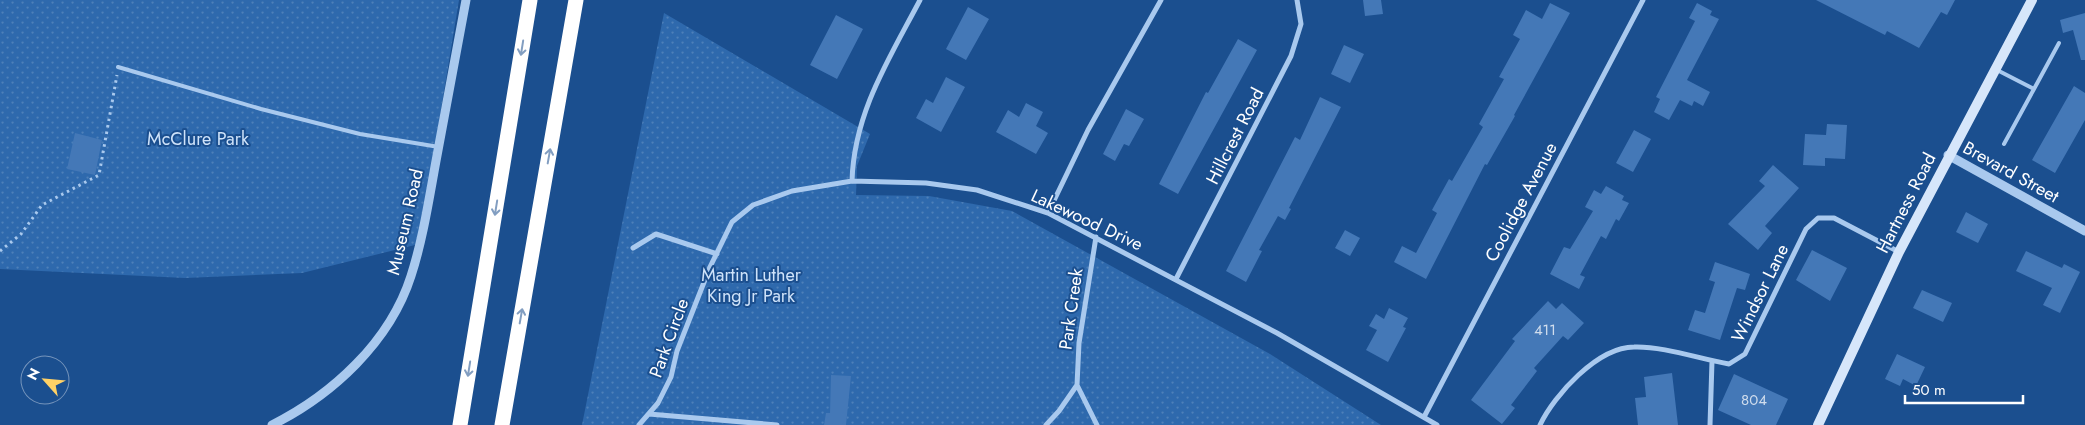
<svg xmlns="http://www.w3.org/2000/svg" width="2085" height="425" font-family="Jost,sans-serif">
<defs>
<pattern id="park-dots" width="8" height="8" patternUnits="userSpaceOnUse" patternTransform="scale(1.25)"><rect width="8" height="8" fill="#2e69ad"/><path d="M2 2h.1M6 6h.1" fill="none" stroke="#4d80b9" stroke-width="1.8" stroke-linecap="round"/></pattern>
</defs>
<rect width="100%" height="100%" fill="#1b4f8f"/>
<path fill="url(#park-dots)" d="M 0,0 L 459,0 L 419,244 L 302,273 L 185,278 L 0,269 Z
M 664,13 L 870,134 L 857,166 L 856,195 L 929,196 L 1012,211 L 1270,354 L 1381,425 L 582,425 Z"/>
<path fill="#4478b7" d="M 1363,0 L 1381,0 L 1383,14 L 1365,16 Z
M 1816,0 L 1955,0 L 1947,15 L 1941,12 L 1919,48 L 1887,31 L 1885,35 Z
M 1550,3 L 1570,13 L 1514,115 L 1515,116 L 1487,165 L 1485,164 L 1426,279 L 1394,262 L 1402,246 L 1416,253 L 1437,213 L 1432,210 L 1449,179 L 1452,181 L 1483,127 L 1479,124 L 1504,79 L 1499,77 L 1520,39 L 1513,35 L 1526,10 L 1542,19 Z
M 1697,3 L 1712,11 L 1710,15 L 1719,19 L 1687,80 L 1710,92 L 1703,106 L 1694,101 L 1692,106 L 1680,100 L 1669,120 L 1654,112 L 1660,99 L 1656,97 L 1695,21 L 1689,18 Z
M 968,7 L 989,19 L 966,60 L 946,49 Z
M 2085,13 L 2085,60 L 2081,60 L 2073,30 L 2063,33 L 2060,20 Z
M 836,15 L 863,29 L 837,79 L 810,65 Z
M 1238,39 L 1257,50 L 1178,194 L 1159,184 L 1206,92 L 1208,93 Z
M 1344,45 L 1364,54 L 1350,83 L 1331,74 Z
M 946,77 L 965,87 L 941,132 L 916,118 L 926,99 L 933,103 Z
M 2074,86 L 2085,93 L 2085,120 L 2055,173 L 2032,160 Z
M 1320,97 L 1341,107 L 1289,208 L 1291,209 L 1285,220 L 1278,216 L 1259,250 L 1262,251 L 1246,282 L 1226,271 L 1295,137 L 1300,140 Z
M 1026,103 L 1043,112 L 1036,126 L 1048,133 L 1036,154 L 996,132 L 1008,110 L 1019,117 Z
M 1126,109 L 1144,119 L 1129,146 L 1124,144 L 1115,161 L 1103,154 Z
M 1827,124 L 1847,125 L 1845,159 L 1825,158 L 1825,166 L 1803,165 L 1805,134 L 1826,135 Z
M 1634,130 L 1651,139 L 1633,172 L 1616,163 Z
M 75,133 L 102,140 L 95,175 L 67,169 Z
M 1773,165 L 1799,188 L 1765,226 L 1772,233 L 1758,250 L 1728,224 L 1765,186 L 1759,181 Z
M 1606,186 L 1624,196 L 1622,200 L 1629,203 L 1619,221 L 1616,219 L 1606,239 L 1601,236 L 1580,275 L 1585,277 L 1579,289 L 1550,274 L 1564,247 L 1570,249 L 1593,211 L 1585,207 L 1594,190 L 1601,194 Z
M 1966,212 L 1988,224 L 1978,243 L 1956,232 Z
M 1345,230 L 1360,238 L 1350,256 L 1335,248 Z
M 1812,250 L 1847,268 L 1830,301 L 1796,280 Z
M 2026,251 L 2062,268 L 2064,264 L 2080,272 L 2060,313 L 2043,305 L 2052,288 L 2016,271 Z
M 1715,262 L 1750,274 L 1745,290 L 1737,288 L 1720,340 L 1688,330 L 1695,310 L 1705,313 L 1715,282 L 1709,280 Z
M 1922,290 L 1952,303 L 1943,322 L 1913,308 Z
M 1548,301 L 1556,309 L 1562,303 L 1584,323 L 1568,340 L 1563,336 L 1534,368 L 1537,371 L 1511,405 L 1515,408 L 1502,424 L 1471,400 L 1515,341 L 1512,339 Z
M 1389,308 L 1408,318 L 1403,327 L 1406,328 L 1388,362 L 1366,350 L 1377,330 L 1369,326 L 1376,314 L 1384,319 Z
M 1897,354 L 1925,367 L 1916,386 L 1903,379 L 1900,386 L 1885,379 Z
M 1672,373 L 1678,425 L 1638,425 L 1635,398 L 1646,397 L 1644,377 Z
M 1734,374 L 1788,399 L 1776,425 L 1751,425 L 1718,410 Z
M 831,375 L 851,376 L 846,425 L 824,425 L 826,413 L 830,413 Z"/>
<g fill="none" stroke-linecap="round" stroke-linejoin="round">
<path stroke="#a9c9ee" stroke-width="3" stroke-dasharray="2.5 4" stroke-linecap="butt" d="M 0,251 L 21,234 L 42,205 L 99,175 L 117,75"/>
<path stroke="#a9c9ee" stroke-width="4" d="M 118,67 L 261,109 L 360,134 L 439,147
M 1997,70 L 2034,89 L 2059,43
M 2004,144 L 2034,89"/>
<path stroke="#a9c9ee" stroke-width="5" d="M 852,181 C 854,113 889,59 920,0
M 1048,213 L 1088,130 L 1161,0
M 1096,237 L 1079,343 L 1077,385 L 1097,425
M 633,248 L 656,234 L 717,254
M 1176,279 L 1291,56 L 1301,24 L 1297,0
M 649,414 L 777,425
M 1424,417 L 1643,0
M 639,425 L 658,403 L 671,377 L 677,351 L 710,267 L 732,222 L 753,205 L 792,191 L 852,181 L 926,183 L 977,190 L 1048,213 L 1277,333 L 1437,425
M 1046,425 L 1059,411 L 1077,385
M 1540,425 C 1554,395 1598,347 1634,347 C 1663,346 1700,359 1729,364 L 1745,354 L 1806,229 L 1818,218 L 1834,218 L 1899,252
M 1710,425 L 1712,361"/>
<path stroke="#a9c9ee" stroke-width="9" d="M 1948,155 L 2085,231
M 272,425 C 332,395 390,342 411,276 C 423,239 429,199 436,161 C 446,107 456,54 466,0"/>
<path stroke="#d6e6fa" stroke-width="10" d="M 1818,425 L 1899,252 L 2032,0"/>
<path stroke="#fff" stroke-width="15" d="M 460,425 L 530,0
M 502,425 L 576,0"/>
</g>
<defs><path id="oneway-shaft" d="M-6 0H5M1.5-3L5.5 0L1.5 3" fill="none" stroke-width="1.6" stroke-linecap="round" stroke-linejoin="round" transform="scale(1.25)"/></defs>
<g stroke="#829ec1">
<use href="#oneway-shaft" transform="translate(522 48) rotate(99)"/>
<use href="#oneway-shaft" transform="translate(549 156) rotate(-80)"/>
<use href="#oneway-shaft" transform="translate(496 208) rotate(99)"/>
<use href="#oneway-shaft" transform="translate(521 316) rotate(-80)"/>
<use href="#oneway-shaft" transform="translate(469 369) rotate(99)"/>
</g>
<g text-anchor="middle" stroke-width="4" stroke-linejoin="round" paint-order="stroke">
<g font-size="15" fill="#d0dded">
<text x="1545" y="335">411</text>
<text x="1754" y="405">804</text>
</g>
<g font-size="18" fill="#fff" stroke="#1b4f8f">
<text transform="translate(1235 136) rotate(-63)" y="6">Hillcrest Road</text>
<text transform="translate(2011 172) rotate(29)" y="6">Brevard Street</text>
<text transform="translate(1521 202) rotate(-62)" y="6">Coolidge Avenue</text>
<text transform="translate(1906 203) rotate(-63)" y="6">Hartness Road</text>
<text transform="translate(1087 220) rotate(25)" y="6">Lakewood Drive</text>
<text transform="translate(405 222) rotate(-77)" y="6">Museum Road</text>
<text transform="translate(1760 293) rotate(-64)" y="6">Windsor Lane</text>
<text transform="translate(1071 309) rotate(-82)" y="6">Park Creek</text>
<text transform="translate(669 338) rotate(-70)" y="6">Park Circle</text>
</g>
<g font-size="18" fill="#cfe3fa" stroke="#1b4f8f">
<text x="198" y="145">McClure Park</text>
<text x="751" y="281">Martin Luther<tspan x="751" dy="21">King Jr Park</tspan></text>
</g>
</g>
<g transform="translate(45 380) rotate(297)"><circle r="24" fill="#1b4f8f" stroke="#7695bc"/>
<path d="M0-4L9 19L0 12L-9 19Z" fill="#ffd166"/>
<text y="-8" font-size="14" font-weight="bold" text-anchor="middle" fill="#ffffff">N</text>
</g>
<path d="M1905 395v8h118v-8" fill="none" stroke="#ffffff" stroke-width="2.5"/>
<text x="1912" y="395" font-size="15" fill="#ffffff" stroke="#1b4f8f" stroke-width="4" paint-order="stroke">50 m</text>
</svg>
